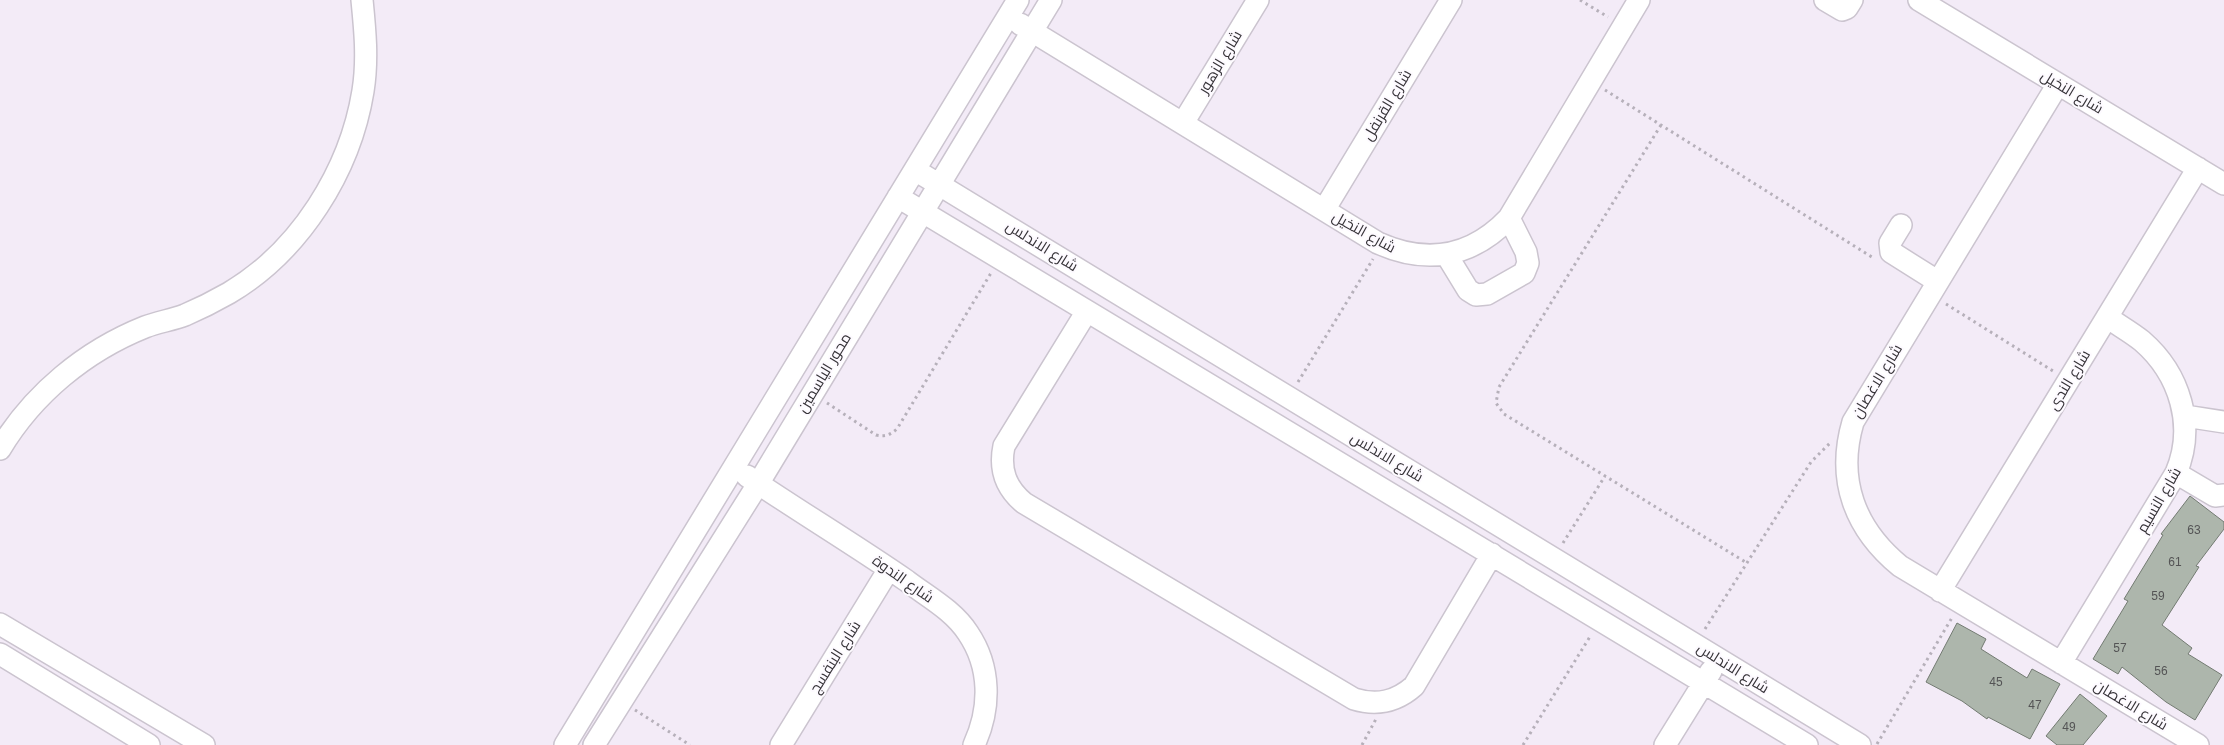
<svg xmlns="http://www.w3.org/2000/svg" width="2224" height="745" font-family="Arial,Cairo,sans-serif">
<rect width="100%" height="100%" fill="#f3ebf7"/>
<path fill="#adb6ac" stroke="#737b72" d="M 2190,496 L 2224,522 L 2224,529 L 2196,566 L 2199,567 L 2162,625 L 2192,648 L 2188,654 L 2222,675 L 2195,720 L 2166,702 L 2122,667 L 2118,674 L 2093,659 L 2128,601 L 2124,599 L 2163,535 L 2161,534 Z
M 1957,623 L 1986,639 L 1981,649 L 2027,678 L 2032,669 L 2060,684 L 2030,739 L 1988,717 L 1987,719 L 1962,701 L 1926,682 Z
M 2080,694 L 2107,716 L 2083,745 L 2057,745 L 2046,736 Z"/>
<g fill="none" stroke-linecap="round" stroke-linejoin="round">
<g stroke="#cbc4cf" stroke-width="24">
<path id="minor" d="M 1825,0 L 1842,10 L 1847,8 L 1852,0
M 1919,0 L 2224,184
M 1020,24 L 1378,243 C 1427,265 1472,257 1509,218 L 1639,0
M 2058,84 L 1853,422 C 1836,480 1855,529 1900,566 L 2198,745
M 1183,123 L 1258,0
M 915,170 L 1860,745
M 898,197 L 1807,745
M 1324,210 L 1451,0
M 1901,225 L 1890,243 L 1891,252 L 1937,281
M 1446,254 L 1468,290 L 1476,295 L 1487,294 L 1524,273 L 1528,263 L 1526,252 L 1509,218
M 1087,311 L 1004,446 C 999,470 1006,488 1024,503 L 1354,699 C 1377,706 1396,702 1414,686 L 1492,554
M 2185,416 L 2224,422
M 0,449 C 33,394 85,351 145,327 C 158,322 172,320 185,315 C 199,309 215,301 229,293 C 300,251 350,171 363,91 C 368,60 365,30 362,0
M 2176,473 L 2215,496 L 2224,495
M 747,476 C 800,512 855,545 907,581 C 928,597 953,610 968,633 C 991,667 991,708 974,745
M 1940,591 L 2198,168
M 0,624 L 204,745
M 0,654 L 149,745
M 2061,663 L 2176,473 C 2196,426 2180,374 2142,341 C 2131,332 2118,325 2107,317
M 565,745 L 1018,0
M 594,745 L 758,484 L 1051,0
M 781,745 L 889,569
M 1665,745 L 1711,671"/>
</g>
<path stroke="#b6b0ba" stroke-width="3" stroke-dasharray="2.5 4" stroke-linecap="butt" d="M 1580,0 L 1608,17
M 1605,90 L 1875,259
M 1661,125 L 1499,387 L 1496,403 L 1504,414 L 1747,563
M 1946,304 L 2053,371
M 1298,382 L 1373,259
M 827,403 L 876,435 C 885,437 890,435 897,429 L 991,273
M 1563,543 L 1605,476
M 1705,629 L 1811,462 L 1831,442
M 635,710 L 690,745
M 1877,744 L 1953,616
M 1362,745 L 1376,719
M 1523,745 L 1591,635"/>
<use href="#minor" stroke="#fff" stroke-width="21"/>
</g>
<g text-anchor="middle" stroke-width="4" stroke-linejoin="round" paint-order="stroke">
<g font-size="12" fill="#545455">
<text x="2194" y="534">63</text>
<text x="2175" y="566">61</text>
<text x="2158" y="600">59</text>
<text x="2120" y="652">57</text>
<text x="2161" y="675">56</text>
<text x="1996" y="686">45</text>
<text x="2035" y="709">47</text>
<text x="2069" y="731">49</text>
</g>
<g font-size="15" fill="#363338" stroke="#fdfaff">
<text transform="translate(1220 62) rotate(-59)" y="5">شارع الزهور</text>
<text transform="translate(2072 92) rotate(31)" y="5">شارع النخيل</text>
<text transform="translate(1387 105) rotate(-59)" y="5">شارع القرنفل</text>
<text transform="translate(1364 232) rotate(29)" y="5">شارع النخيل</text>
<text transform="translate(1042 246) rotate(32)" y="5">شارع الاندلس</text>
<text transform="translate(824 373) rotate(-59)" y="5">محور الياسمين</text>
<text transform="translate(2069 380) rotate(-59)" y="5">شارع الندى</text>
<text transform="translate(1877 381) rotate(-59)" y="5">شارع الاغصان</text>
<text transform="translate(1387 457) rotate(31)" y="5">شارع الاندلس</text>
<text transform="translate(2159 500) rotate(-60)" y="5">شارع النسيم</text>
<text transform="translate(903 579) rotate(35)" y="5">شارع الندوة</text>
<text transform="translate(835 657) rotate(-58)" y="5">شارع البنفسج</text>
<text transform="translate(1733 668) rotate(32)" y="5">شارع الاندلس</text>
<text transform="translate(2131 705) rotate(31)" y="5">شارع الاغصان</text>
</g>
</g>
</svg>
